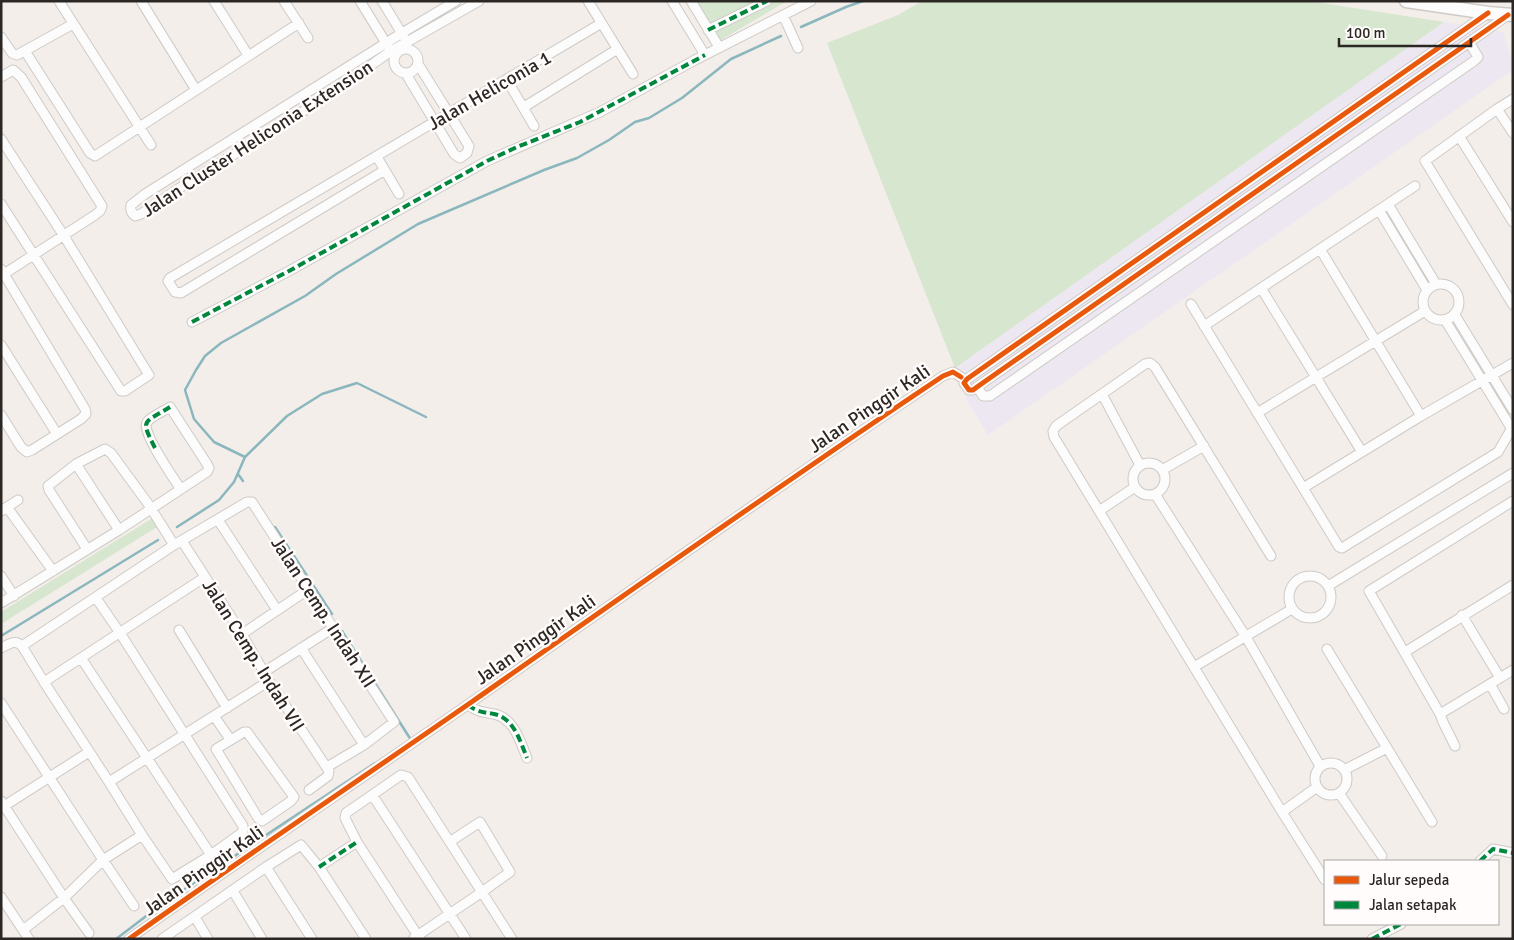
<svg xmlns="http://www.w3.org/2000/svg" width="1514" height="940" font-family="Signika,sans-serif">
<rect width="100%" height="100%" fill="#f4eeea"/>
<path fill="#ede7f2" d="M 1444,22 L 1503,32 L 1513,64 L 1513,70 L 988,435 L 967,401 L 955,368 Z"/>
<path fill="#d6e6cf" d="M 697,1 L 787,1 L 721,40 Z
M 922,1 L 1309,1 L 1444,22 L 955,368 L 827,43 L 898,15 Z
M 156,516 L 162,524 L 1,624 L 1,612 Z"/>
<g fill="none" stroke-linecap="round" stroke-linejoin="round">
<path stroke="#8ab7bd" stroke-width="2.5" d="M 801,27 L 846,7 L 863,1
M 245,457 L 214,442 L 194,419 L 185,390 L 196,370 L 205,356 L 221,343 L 305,296 L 336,274 L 418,224 L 544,170 L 577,158 L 609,140 L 635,122 L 649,118 L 682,98 L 731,59 L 781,36
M 238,474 L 243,481
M 177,527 L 219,500 L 234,482 L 245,457 L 287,416 L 322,394 L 357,383 L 426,417
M 275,527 L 332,614
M 342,631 L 411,740 L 409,741
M 1,636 L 158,540
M 116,939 L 162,904 L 375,763"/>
<g stroke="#cecac6" stroke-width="11">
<path id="street" d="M 59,1 L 151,145
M 141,1 L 196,90
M 214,1 L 248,55
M 284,1 L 308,38
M 360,1 L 389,48
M 382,1 L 404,37
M 456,1 L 402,33 L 145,194 L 131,205 C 130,210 131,213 135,216 L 141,214 L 178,189 L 323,99 L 391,51 L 479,1
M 588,1 L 633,74
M 672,1 L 705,55
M 691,1 L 719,47
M 1488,13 L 967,379 L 964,383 L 969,390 L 973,390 L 977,387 L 1508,15
M 783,15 L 798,48
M 708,30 L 767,1
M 1,37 L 12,53 L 17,55 L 73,24
M394 61a12 12 0 1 1 24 0a12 12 0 1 1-24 0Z
M 25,51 L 90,153 L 95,156 L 299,23
M 406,74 L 454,154 L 460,158 L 467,153 L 469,146 L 418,64
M 1,77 L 13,70 L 21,77 L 102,206 L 100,211 L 95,215 L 1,276
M 507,80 L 534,126
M 1513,99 L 1497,109 L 1513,133
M 524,107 L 616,50
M 1497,109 L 1425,161 L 1513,305
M 1459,136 L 1513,222
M 1,139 L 64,236 L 149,375 L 125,391 L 121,391 L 1,204
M 377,157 L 399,194
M 385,170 L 181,293 L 175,292 L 168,281 L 170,278 L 600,24
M 1388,204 L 1436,284
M 1379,210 L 1427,290
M 1320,249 L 1421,416
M 1,269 L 85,409 L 86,414 L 81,419 L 32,450 L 27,452 L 21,447 L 1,415
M1423 302a18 18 0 1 1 36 0a18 18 0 1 1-36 0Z
M 1261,288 L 1362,452
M 1191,304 L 1339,547 L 1342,548 L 1498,452 L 1513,426
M 1455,315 L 1513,410
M 1445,320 L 1513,431
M 192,322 L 289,271 L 487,161 L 600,112 L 695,60 L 811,1
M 1204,326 L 1415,186
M 1,345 L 57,434
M 977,387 L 983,396 L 990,396 L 1474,61 L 1478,57 L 1469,42
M 1102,394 L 1140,465
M 1257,413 L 1425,311
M1133 479a16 16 0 1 1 32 0a16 16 0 1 1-32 0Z
M 76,464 L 119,530
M 1162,470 L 1204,446
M 1303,488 L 1421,416 L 1513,363
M 1155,494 L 1246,637 L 1320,766
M 7,507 L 53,571
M 1,511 L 18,500
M 1099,511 L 1135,487
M 218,520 L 277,610
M 182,541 L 242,634 L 269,681 L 329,771 L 328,776 L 309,790
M 87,549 L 49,490 L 48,486 L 76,464 L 105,449 L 111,453 L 149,505 L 174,545
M 1271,556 L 1155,367 L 1150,363 L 1145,364 L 1056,426 L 1053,431 L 1054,437 L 1282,812 L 1325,880
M1289 597a21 21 0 1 1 42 0a21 21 0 1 1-42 0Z
M 1,576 L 14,596
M 1328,586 L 1513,473
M 96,598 L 120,633 L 243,826 L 243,832 L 211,855 L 172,879 L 142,835 L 109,782
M 1,603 L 119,530 L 207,472 L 209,468 L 207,464 L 170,407 C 164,411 152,416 147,422 C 140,430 174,479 180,488
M 1462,615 L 1500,678
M 179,630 L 227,708
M 242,634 L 309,589
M 22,646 L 44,682 L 109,782 L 269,681
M 1,648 C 9,644 15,639 22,646 L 174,545 L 247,502 L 252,502 L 394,722 L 364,745 L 327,767
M 301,648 L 364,745
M 1327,649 L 1432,822
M 1405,652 L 1513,585
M 81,658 L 211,855
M 1194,667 L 1292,609
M 264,672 L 333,628
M 44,682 L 205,577
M 1490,684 L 1504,709
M 1,703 L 103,860 L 134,906
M 468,705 C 477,712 483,712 494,714 C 514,718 520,741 527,758
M 1440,714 L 1513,670
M 214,716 L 230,739
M 244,732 L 247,732 L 294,797 L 291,801 L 262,821 L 258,818 L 216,749 Z
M 1455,746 L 1443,722 L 1440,714 L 1369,591 L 1513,501
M1315 779a16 16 0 1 1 32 0a16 16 0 1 1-32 0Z
M 1344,770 L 1387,748
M 1339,793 L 1382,856
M 373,796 L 466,939
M 1,801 L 64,898 L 89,933
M 1,808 L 89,752
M 1282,812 L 1317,787
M 1480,861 L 1493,849 L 1513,853
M 266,867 L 312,939
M 319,867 L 357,842
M 233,891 L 262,939
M 1,897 L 29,939
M 195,917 L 208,939
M 23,930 L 64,898 L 103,860 L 142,835
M 414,938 L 482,892 L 510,872 L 480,822 L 451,841
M 129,939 C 243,858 358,781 473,701 C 629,592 784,482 943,376 L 953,372 L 961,377
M 162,939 L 266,867 L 301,845 L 319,867 L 366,939
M 420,939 L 357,842 L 345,818 L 346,813 L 401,775 L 408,777 L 512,939
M 1372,939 L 1401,924"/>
</g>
<g stroke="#cecac6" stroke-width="15">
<path id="secondary" d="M 1406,1 L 1488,13 L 1513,15"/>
</g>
<use href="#street" stroke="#fdfcfc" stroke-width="9"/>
<use href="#secondary" stroke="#fdfcfc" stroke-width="12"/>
<path stroke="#00873e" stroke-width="4" stroke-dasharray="8 4" stroke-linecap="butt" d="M 708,30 L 767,1
M 192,322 L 289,271 L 487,161 L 517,147 L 580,122 L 705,55
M 155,448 C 140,418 143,424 170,407
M 468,705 C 477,712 483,712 494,714 C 514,718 520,741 527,758
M 1480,861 L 1493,849 L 1513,853
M 319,867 L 357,842
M 1372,939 L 1401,924"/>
<g stroke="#fffcfb" stroke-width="8">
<path id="cycleway" d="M 1488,13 L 967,379 L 964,383 L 969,390 L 973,390 L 977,387 L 1508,15
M 129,939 C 243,858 358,781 473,701 C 629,592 784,482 943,376 L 953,372 L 961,377"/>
</g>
<use href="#cycleway" stroke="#e8590c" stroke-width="5"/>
</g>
<g text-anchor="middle" stroke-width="5" stroke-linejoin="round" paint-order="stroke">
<g font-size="19" fill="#2b2724" stroke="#fffcfb">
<text transform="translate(489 90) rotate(-30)" y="7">Jalan Heliconia 1</text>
<text transform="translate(257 138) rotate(-33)" y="7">Jalan Cluster Heliconia Extension</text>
<text transform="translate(869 408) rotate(-34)" y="7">Jalan Pinggir Kali</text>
<text transform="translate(324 612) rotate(57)" y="7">Jalan Cemp. Indah XII</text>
<text transform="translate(535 639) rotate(-35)" y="7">Jalan Pinggir Kali</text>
<text transform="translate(254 655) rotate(58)" y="7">Jalan Cemp. Indah VII</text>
<text transform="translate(203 870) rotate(-35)" y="7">Jalan Pinggir Kali</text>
</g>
</g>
<rect width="1514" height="940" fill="none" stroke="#2b2724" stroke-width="5"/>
<rect x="1324" y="860" width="175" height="65" fill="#fffcfb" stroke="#aaa7a5"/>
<rect x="1334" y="876" width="25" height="8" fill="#e8590c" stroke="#aaa7a5"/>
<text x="1369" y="885" font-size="15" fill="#2b2724">Jalur sepeda</text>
<rect x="1334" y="901" width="25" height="8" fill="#00873e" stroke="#aaa7a5"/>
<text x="1369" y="910" font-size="15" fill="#2b2724">Jalan setapak</text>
<path d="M1339 38v8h132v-8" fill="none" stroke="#2b2724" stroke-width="2.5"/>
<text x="1346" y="38" font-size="15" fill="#2b2724" stroke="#fffcfb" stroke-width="4" paint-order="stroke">100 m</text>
</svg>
